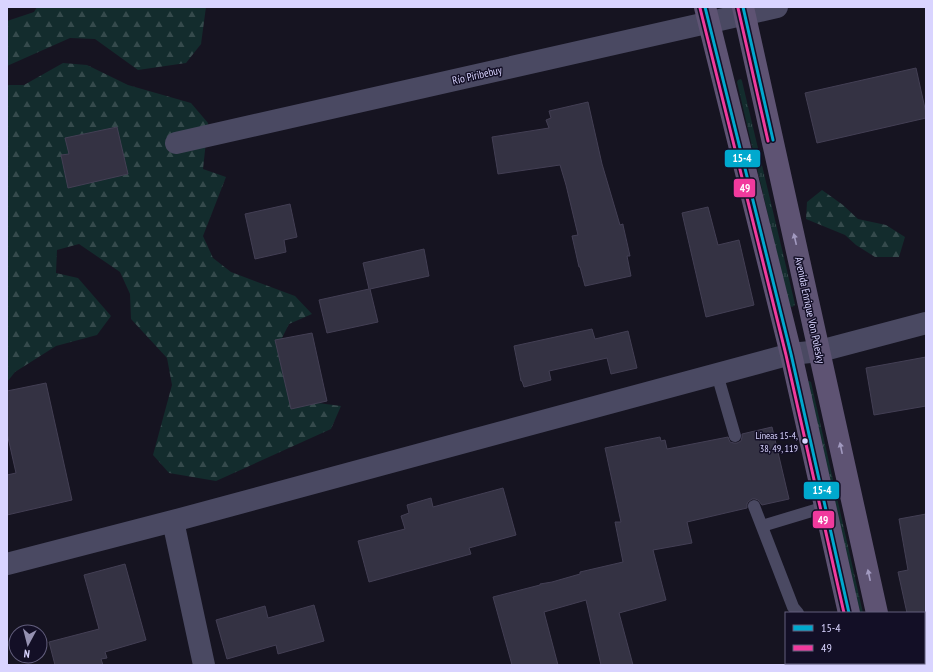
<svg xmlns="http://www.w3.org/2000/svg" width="933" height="672" font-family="'PT Sans Narrow',sans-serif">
<defs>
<pattern id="grass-tufts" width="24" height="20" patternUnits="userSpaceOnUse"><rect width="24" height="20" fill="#132c2d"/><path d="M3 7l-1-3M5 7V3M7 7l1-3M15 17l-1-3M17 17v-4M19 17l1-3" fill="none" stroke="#354a4c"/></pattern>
<pattern id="forest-firs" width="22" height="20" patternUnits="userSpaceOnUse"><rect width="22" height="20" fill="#132c2d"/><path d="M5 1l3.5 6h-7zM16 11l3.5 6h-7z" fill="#354a4c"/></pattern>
</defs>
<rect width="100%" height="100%" fill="#161421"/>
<path fill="url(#grass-tufts)" d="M 741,79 L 742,81 L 795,304 L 794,306 L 792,307 L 789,305 L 737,82 L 738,80 Z
M 807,381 L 809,381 L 811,382 L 863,613 L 857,613 Z"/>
<path fill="url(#forest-firs)" d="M 37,7 L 206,7 L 201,44 L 186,63 L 138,70 L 95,39 L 70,38 L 7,66 L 7,21 L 34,12 Z
M 63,63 L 87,65 L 128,85 L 191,103 L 208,123 L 203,169 L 226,177 L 203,236 L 213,258 L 231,272 L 295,296 L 312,314 L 289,324 L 278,346 L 299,390 L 318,403 L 341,406 L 331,429 L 216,481 L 169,473 L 153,455 L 172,385 L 167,358 L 131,319 L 130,294 L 120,272 L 79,244 L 57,250 L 56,273 L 78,278 L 111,316 L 97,335 L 56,346 L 15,372 L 7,382 L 7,85 L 24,85 Z
M 822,190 L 843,205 L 858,219 L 886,225 L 905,237 L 899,257 L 875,257 L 856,245 L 845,235 L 806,219 L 807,202 Z"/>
<path fill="#343243" stroke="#433f54" d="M 916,68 L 926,113 L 926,118 L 817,143 L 805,93 Z
M 588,102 L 602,164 L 620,225 L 623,224 L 623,225 L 630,256 L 627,256 L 631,276 L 585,286 L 580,267 L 579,267 L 572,236 L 578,235 L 566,185 L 560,165 L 498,174 L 492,137 L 549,128 L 546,120 L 551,118 L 549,111 Z
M 117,127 L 128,174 L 68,188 L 61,155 L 69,154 L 65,138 Z
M 290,204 L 297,237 L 284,240 L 286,252 L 255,259 L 245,214 Z
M 708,207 L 718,245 L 739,240 L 754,305 L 706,317 L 682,213 Z
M 424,249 L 429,276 L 370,289 L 378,322 L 327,333 L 319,300 L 369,289 L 363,263 Z
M 592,329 L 595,339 L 628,331 L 637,368 L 611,374 L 607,358 L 549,371 L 551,380 L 524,387 L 522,381 L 521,381 L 514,346 Z
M 312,333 L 327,401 L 291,409 L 275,340 Z
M 926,357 L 926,406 L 874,415 L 866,368 Z
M 46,383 L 72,500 L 7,515 L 7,475 L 16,473 L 7,433 L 7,391 Z
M 772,427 L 789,499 L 762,505 L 758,500 L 755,499 L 752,499 L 748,502 L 747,504 L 747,508 L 687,522 L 692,543 L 653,550 L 666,600 L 619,613 L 633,665 L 601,665 L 586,600 L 544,612 L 558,665 L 512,665 L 493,597 L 540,585 L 540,584 L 552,582 L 580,574 L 580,572 L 623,562 L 615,522 L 621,522 L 605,448 L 660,437 L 661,441 L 665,440 L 667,449 L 728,437 L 730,442 L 734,443 L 737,443 L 741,441 L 742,437 L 742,434 Z
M 503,488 L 516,535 L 469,548 L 471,554 L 369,582 L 358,541 L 405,529 L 401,516 L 409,513 L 407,505 L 431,498 L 433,507 Z
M 926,514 L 926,655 L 924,655 L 924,613 L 907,613 L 898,572 L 908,570 L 899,519 Z
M 125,564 L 146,640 L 105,652 L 107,658 L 101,659 L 103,665 L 55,665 L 49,642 L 99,629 L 84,575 Z
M 314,605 L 324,641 L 278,654 L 276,645 L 227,659 L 216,620 L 265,606 L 268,618 Z"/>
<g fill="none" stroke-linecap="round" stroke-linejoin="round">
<path stroke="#4a4962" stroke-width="12" d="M 717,374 L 735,436
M 754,506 L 793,607 L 798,613
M 762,526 L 825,507"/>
<path stroke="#4a4962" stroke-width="22" d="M 176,143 L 777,7
M 173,521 L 204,665
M 7,564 L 173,521 L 791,354 L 820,351 L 926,323"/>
<path stroke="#5e5373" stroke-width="22" d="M 705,7 L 791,354 L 849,613
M 743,7 L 877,613
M 861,663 L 861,665
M 888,663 L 888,665"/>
<g stroke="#130f26" stroke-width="6">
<path id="bus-1" d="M 705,7 L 791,354 L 849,613
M 743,7 L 773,140"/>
</g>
<g stroke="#130f26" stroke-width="6">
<path id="bus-2" d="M 700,8 L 786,355 L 844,613
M 738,8 L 768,141"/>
</g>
<use href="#bus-1" stroke="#00a9ce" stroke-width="3"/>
<use href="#bus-2" stroke="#f13a9d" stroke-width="3"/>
</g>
<defs><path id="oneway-solid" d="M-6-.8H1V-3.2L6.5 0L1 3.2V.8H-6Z"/></defs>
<g fill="#a29ac0">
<use href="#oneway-solid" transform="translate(795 239) rotate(-103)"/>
<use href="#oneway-solid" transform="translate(841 448) rotate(-102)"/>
<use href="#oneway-solid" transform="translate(869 575) rotate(-102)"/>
</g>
<circle fill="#d9d4ff" stroke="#130f26" stroke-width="1.5" cx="805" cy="441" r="3.5"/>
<g text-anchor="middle" stroke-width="3" stroke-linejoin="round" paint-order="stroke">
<g font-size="10" fill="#d9d4ff" stroke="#130f26" text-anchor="end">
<text x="798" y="439">Líneas 15-4,<tspan x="798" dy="13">38, 49, 119</tspan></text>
</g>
<g font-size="11" fill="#d9d4ff" stroke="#130f26">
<text transform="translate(477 75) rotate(-13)" y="4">Río Piribebuy</text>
<text transform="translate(810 310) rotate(78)" y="4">Avenida Enrique Von Polesky</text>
</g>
</g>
<g stroke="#130f26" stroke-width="1.5">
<rect x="724" y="149" width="37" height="19" rx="4" fill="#00a9ce"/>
<rect x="733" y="178" width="23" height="20" rx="4" fill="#f13a9d"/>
<rect x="803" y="481" width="37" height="19" rx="4" fill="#00a9ce"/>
<rect x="812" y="510" width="23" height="19" rx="4" fill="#f13a9d"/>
</g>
<g font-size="11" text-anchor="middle" font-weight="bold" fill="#fff">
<text x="742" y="162">15-4</text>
<text x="745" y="192">49</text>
<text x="822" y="494">15-4</text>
<text x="823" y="524">49</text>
</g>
<rect width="933" height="672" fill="none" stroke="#d9d4ff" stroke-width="16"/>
<rect x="785" y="612" width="140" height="52" fill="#130f26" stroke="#625e7d"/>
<rect x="793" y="625" width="20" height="6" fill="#00a9ce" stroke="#625e7d"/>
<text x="821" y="632" font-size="12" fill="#d9d4ff">15-4</text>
<rect x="793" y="645" width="20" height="6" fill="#f13a9d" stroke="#625e7d"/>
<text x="821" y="652" font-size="12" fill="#d9d4ff">49</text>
<g transform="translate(28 644) rotate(187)"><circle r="19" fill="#130f26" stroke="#625e7d"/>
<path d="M0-3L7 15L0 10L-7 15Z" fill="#9591b1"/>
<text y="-6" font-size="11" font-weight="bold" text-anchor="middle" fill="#d9d4ff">N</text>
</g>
</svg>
